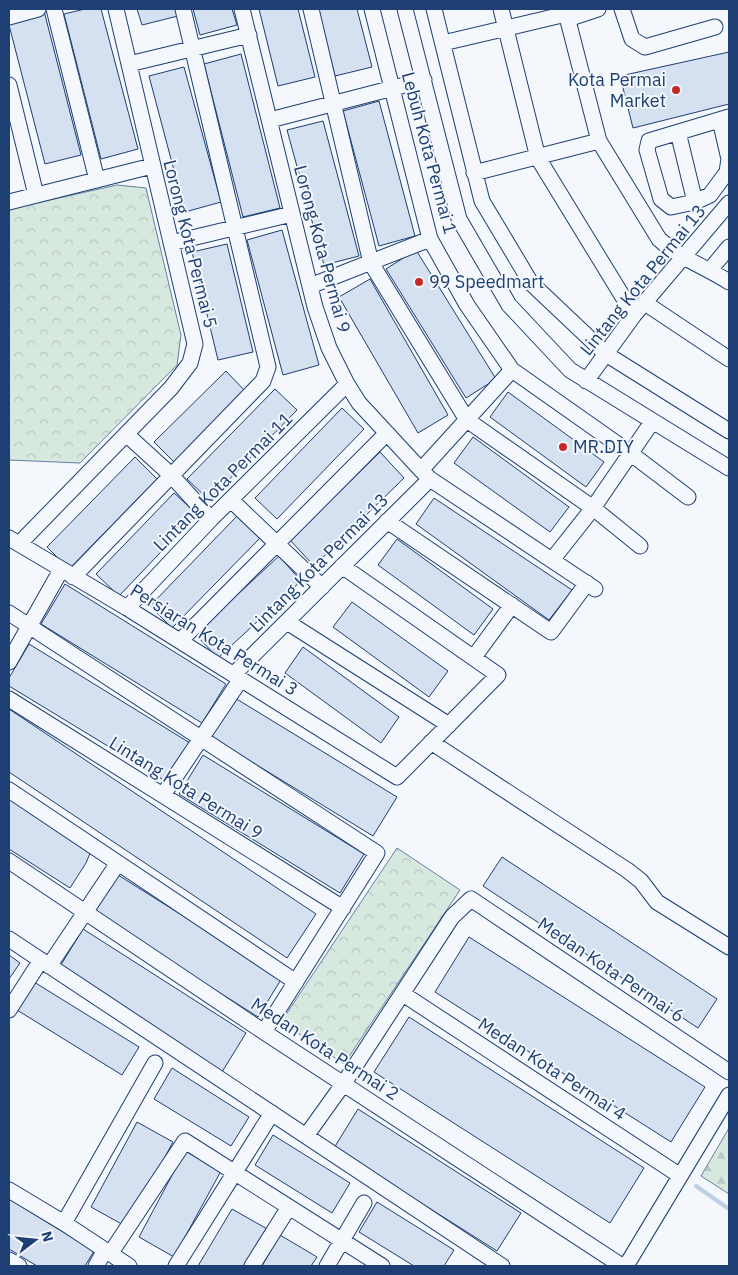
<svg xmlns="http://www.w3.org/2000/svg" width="738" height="1275" font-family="'IBM Plex Sans',sans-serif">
<defs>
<pattern id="forest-firs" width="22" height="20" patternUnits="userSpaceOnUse" patternTransform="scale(1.25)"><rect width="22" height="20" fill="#d7e8df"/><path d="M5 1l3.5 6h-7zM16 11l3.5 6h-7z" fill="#b8c8c3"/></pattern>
<pattern id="park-crowns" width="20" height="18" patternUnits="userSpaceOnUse" patternTransform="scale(1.25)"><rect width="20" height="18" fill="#d7e8df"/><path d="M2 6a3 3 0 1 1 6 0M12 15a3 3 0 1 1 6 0" fill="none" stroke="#b8c8c3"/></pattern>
</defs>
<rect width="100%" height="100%" fill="#f4f7fb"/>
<path fill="url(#forest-firs)" stroke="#687fa3" d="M 729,1128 L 729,1194 L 701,1176 Z"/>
<path fill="url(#park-crowns)" stroke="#687fa3" d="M 117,185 L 146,188 L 181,335 L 177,365 L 80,463 L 9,460 L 9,209 Z
M 397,848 L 460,890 L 344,1064 L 281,1022 Z"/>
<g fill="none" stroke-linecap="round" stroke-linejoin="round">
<path stroke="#bed0e5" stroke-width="4" d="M 696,1186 L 729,1209"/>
</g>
<path fill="#d5e0f0" stroke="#1d3f73" d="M 85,9 L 101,9 L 138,149 L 101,159 L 64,14 Z
M 137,9 L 177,9 L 178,16 L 142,25 Z
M 193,9 L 232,9 L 237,25 L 200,35 Z
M 259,9 L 298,9 L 315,77 L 278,86 Z
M 318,9 L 357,9 L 372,67 L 335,76 Z
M 44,11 L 81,155 L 45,164 L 9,25 L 9,20 Z
M 729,52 L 729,104 L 633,128 L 620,76 Z
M 241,54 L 280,208 L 243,217 L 204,64 Z
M 184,67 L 221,202 L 185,212 L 149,76 Z
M 379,101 L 415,236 L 379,246 L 343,111 Z
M 323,121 L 359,256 L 324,265 L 287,130 Z
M 282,230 L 319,365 L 283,375 L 247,240 Z
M 227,244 L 253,352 L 218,360 L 192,252 Z
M 416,250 L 496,379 L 466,398 L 386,269 Z
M 370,279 L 448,415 L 418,433 L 339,297 Z
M 226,371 L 246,392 L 174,462 L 154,442 Z
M 275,389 L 297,410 L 209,500 L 187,479 Z
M 508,392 L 604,462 L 586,487 L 490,417 Z
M 342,408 L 364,429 L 277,519 L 255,498 Z
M 473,437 L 569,507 L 550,532 L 454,463 Z
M 380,452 L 404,478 L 314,566 L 290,540 Z
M 135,457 L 157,479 L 69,569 L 47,547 Z
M 174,493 L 197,514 L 119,596 L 96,574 Z
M 434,498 L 572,590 L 549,620 L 416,524 Z
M 237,516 L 260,538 L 172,628 L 150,606 Z
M 397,539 L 493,609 L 474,635 L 378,565 Z
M 279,556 L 301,581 L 218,658 L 195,634 Z
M 65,584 L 226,684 L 202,723 L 41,624 Z
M 352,602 L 448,671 L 429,697 L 333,627 Z
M 29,644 L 190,743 L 167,782 L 9,686 L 9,678 Z
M 303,647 L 399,717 L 381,743 L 285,673 Z
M 235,698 L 397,797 L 373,836 L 211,737 Z
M 9,709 L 316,914 L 287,958 L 9,772 Z
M 203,755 L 364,854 L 340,893 L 179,794 Z
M 9,798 L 91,851 L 86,863 L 70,888 L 9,849 Z
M 502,857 L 717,999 L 698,1028 L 483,886 Z
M 118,875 L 282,978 L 258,1017 L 94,913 Z
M 83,929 L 246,1033 L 222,1072 L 59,968 Z
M 469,937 L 705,1087 L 671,1142 L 435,992 Z
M 9,955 L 20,963 L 9,979 Z
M 34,982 L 139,1047 L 122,1075 L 17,1010 Z
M 409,1017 L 644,1168 L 610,1223 L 374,1072 Z
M 172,1068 L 249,1117 L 231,1146 L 154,1099 Z
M 358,1109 L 521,1213 L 497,1251 L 334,1148 Z
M 137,1122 L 173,1142 L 127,1227 L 91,1207 Z
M 273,1135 L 350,1183 L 332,1213 L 255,1165 Z
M 185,1151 L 221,1171 L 174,1257 L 139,1237 Z
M 9,1199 L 94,1251 L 85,1266 L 37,1266 L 9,1249 Z
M 377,1202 L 454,1250 L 444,1266 L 414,1266 L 359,1232 Z
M 232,1209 L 269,1230 L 248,1266 L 198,1266 Z
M 280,1235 L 317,1257 L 311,1266 L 262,1266 Z"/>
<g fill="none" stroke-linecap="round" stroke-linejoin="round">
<g stroke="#1d3f73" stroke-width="17">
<path id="minor" d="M 54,9 L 97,180
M 242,9 L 315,307 L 329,348 L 347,384 L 359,403 L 421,470 L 430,479 L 595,589
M 311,9 L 371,263 L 467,420 L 593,508 L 640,546
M 372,9 L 430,239 L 467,305 L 512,370 L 630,453 L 688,497
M 405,9 L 459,219 L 509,305 L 570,370 L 729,468
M 434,9 L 482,201 L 531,283 L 606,354 L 729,431
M 501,9 L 538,158 L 634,315
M 565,9 L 599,141 L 659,239 C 679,258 706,267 729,282
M 622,9 L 632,39 L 645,47 L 715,27
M 9,17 L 38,9
M 568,19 L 598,9
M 443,43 L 566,14
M 129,64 L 249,35
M 9,85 L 36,195
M 270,120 L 424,80
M 720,120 L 729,159 L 727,172 L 710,195 L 695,202 L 671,207 L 661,199 L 647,150 L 649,141 L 729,117
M 678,132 L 695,202
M 474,173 L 599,141
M 9,202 L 152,166
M 171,243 L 292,214
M 710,270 L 729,247
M 310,286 L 430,239
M 645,303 L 729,359
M 586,381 L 634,315 L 729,203
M 126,434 L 171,475 L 211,519
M 421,470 L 512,370
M 231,500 L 322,587
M 387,521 L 551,632 L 587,583
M 9,538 L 127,608 L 397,777 L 498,675 L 342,566
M 19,544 L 171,388 L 190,363 L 195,344 L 116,9
M 552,560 L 593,508 L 652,422
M 73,577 L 263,381 L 268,367 L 183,9
M 127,608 L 211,519 L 347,384
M 9,613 L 377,853 L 264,1032
M 287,622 L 449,725
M 180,641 L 387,433
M 474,657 L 512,605
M 9,662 L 61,570
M 234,674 L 430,479
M 9,699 L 343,908
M 431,742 L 627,870 L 641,881 L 657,902 L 729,947
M 9,790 L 296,982
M 163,795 L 241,679
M 9,861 L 264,1032 L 622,1266
M 9,939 L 502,1266
M 49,966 L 118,863
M 403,994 L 679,1175
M 9,1010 L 41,960
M 306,1136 L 344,1083 L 452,917 L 471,899 L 729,1072
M 9,1190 L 64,1223 L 129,1266
M 64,1223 L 155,1063
M 110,1254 L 185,1141 L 382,1266
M 9,1260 L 19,1266
M 96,1266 L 105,1250
M 176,1266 L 272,1113
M 252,1266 L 289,1207
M 327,1266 L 364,1203
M 626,1266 L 729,1095"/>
</g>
<use href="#minor" stroke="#f4f7fb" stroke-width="15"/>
</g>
<g fill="#c62828" stroke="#f4f7fb" stroke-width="2">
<circle cx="676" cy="90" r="5"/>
<circle cx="419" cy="282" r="5"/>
<circle cx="563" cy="447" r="5"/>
</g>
<g text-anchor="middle" stroke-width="4" stroke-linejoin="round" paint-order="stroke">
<g font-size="18" fill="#1d3f73" stroke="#f4f7fb" text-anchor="start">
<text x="666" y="86" text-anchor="end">Kota Permai<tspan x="666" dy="21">Market</tspan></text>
<text x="429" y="288">99 Speedmart</text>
<text x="573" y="453">MR.DIY</text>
</g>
<g font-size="18" fill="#1d3f73" stroke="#f4f7fb">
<text transform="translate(429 153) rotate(75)" y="6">Lebuh Kota Permai 1</text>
<text transform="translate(190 244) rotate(76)" y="6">Lorong Kota Permai 5</text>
<text transform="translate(322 249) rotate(75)" y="6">Lorong Kota Permai 9</text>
<text transform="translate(643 280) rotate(-51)" y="6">Lintang Kota Permai 13</text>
<text transform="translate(223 482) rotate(-45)" y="6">Lintang Kota Permai 11</text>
<text transform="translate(319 563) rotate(-45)" y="6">Lintang Kota Permai 13</text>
<text transform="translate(214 640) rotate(32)" y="6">Persiaran Kota Permai 3</text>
<text transform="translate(186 788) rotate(32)" y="6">Lintang Kota Permai 9</text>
<text transform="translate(611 970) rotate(34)" y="6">Medan Kota Permai 6</text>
<text transform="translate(325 1049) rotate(33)" y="6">Medan Kota Permai 2</text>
<text transform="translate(552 1069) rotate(33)" y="6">Medan Kota Permai 4</text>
</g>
</g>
<rect width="738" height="1275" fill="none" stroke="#1d3f73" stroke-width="20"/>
<g transform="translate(35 1240) rotate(74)" stroke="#f4f7fb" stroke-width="4" paint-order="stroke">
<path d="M0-4L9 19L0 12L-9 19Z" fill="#1d3f73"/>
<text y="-8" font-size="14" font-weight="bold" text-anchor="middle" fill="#1d3f73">N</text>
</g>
</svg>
